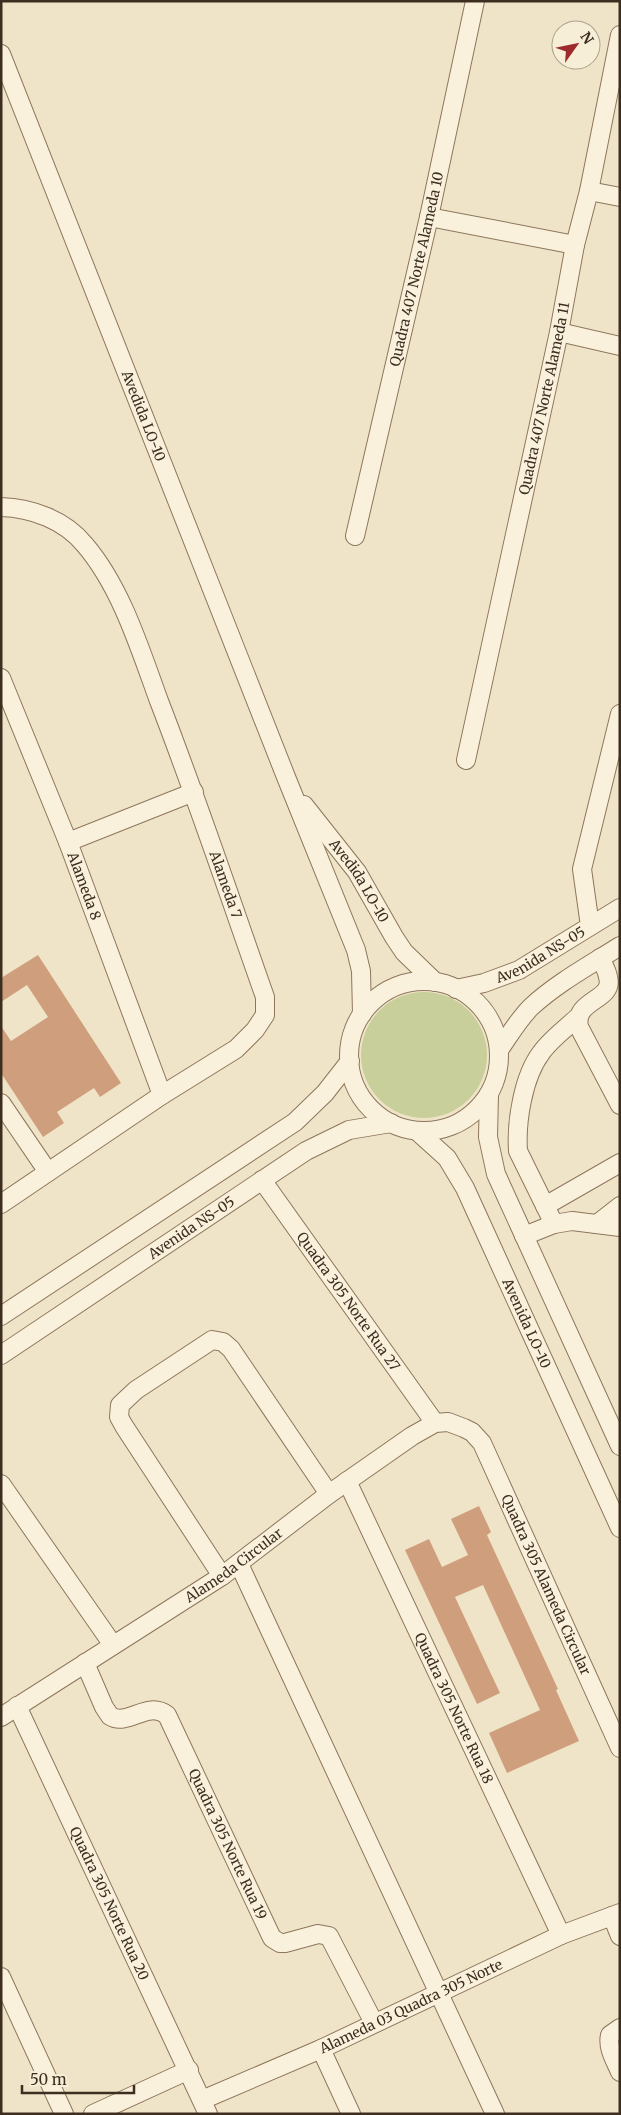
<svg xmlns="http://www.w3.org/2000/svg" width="621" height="2115" font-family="Merriweather,serif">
<rect width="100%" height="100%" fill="#f0e4c8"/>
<path fill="#c9cf9b" d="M361 1055a63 63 0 1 1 126 0a63 63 0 1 1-126 0Z"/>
<path fill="#cf9f7d" d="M 38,955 L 121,1083 L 100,1097 L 94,1088 L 57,1112 L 64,1123 L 43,1137 L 1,1073 L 1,1026 L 11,1041 L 48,1017 L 27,985 L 1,1002 L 1,978 Z
M 479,1506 L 491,1532 L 487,1535 L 558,1689 L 556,1690 L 579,1741 L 507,1773 L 489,1733 L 540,1710 L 483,1585 L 455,1597 L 500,1693 L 477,1704 L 405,1550 L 429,1539 L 442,1567 L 468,1555 L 451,1519 Z"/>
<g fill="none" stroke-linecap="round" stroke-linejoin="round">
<g stroke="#8d765c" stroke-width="20">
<g id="minor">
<path id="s1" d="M 1,54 L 286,777 L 356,950 L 361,971 L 362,1014"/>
<path d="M 589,191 L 620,197"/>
<path d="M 429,217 L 575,245"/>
<path d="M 559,332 L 620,346"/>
<path id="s2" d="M 1,507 C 32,508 65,520 85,545 C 121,587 140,649 159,701 C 197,799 230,898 265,997 L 265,1015 L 255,1030 L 236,1049 L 162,1095 L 1,1204"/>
<path id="s3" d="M 355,536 L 429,217 L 475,1"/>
<path id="s4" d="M 1,678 L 68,842 L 162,1095"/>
<path id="s5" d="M 466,760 L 559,332 L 575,245 L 589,191 L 620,35"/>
<path id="s6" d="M 304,805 L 357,872 L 394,937 L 404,952 L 435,982"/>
<path d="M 68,842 L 194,792"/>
<path d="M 590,926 L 582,869 L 620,714"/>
<path d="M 600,958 C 603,964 607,970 608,977 C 615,1001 573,999 579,1027 L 620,1105"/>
<circle cx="424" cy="1056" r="75"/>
<path id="s7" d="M 456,989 L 484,983 L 519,970 L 620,908"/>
<path d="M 499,1050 C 509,1036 518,1020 531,1007 C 557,983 590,965 620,946"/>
<path d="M 489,1094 L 488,1137 L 496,1174 L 620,1446"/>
<path d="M 1,1103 L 48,1172"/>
<path id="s8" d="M 417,1131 L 447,1158 L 465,1188 L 620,1528"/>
<path id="s9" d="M 262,1180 L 435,1423"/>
<path d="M 545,1206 L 620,1163"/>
<path d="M 554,1224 L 518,1151 C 516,1122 523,1077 541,1053 C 550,1040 565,1029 577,1018"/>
<path d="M 597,1224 L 620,1206"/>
<path d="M 524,1236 L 554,1224 L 572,1221 L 620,1227"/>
<path d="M 1,1316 L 295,1122 L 325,1093 L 350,1061"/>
<path id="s10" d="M 1,1355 L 306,1151 L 349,1130 L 391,1123"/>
<path id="s11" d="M 347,1481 L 561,1935"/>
<path d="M 1,1484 L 113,1645"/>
<path d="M 239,1564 L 495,2114"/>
<path d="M 222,1576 L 124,1426 L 119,1417 L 120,1405 L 136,1390 L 212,1340 L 223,1342 L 231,1349 L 329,1494"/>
<path id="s12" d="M 85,1663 L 104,1707 L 110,1716 C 128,1727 147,1700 167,1715 L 272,1938 L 280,1943 L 285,1943 L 318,1934 L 329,1936 L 374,2023"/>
<path id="s13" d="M 17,1706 L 208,2114"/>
<path id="s14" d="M 1,1717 L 222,1576 L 329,1494 L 412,1436 L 435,1423 L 448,1422 L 464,1428 L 472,1432 L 482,1443 L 620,1748"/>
<path d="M 612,1916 L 620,1936"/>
<path d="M 1,1977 L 64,2114"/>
<path d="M 620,2028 L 610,2035 C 607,2048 615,2060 620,2072"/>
<path d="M 321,2049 L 351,2114"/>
<path id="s15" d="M 202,2100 L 321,2049 L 561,1935 L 620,1913"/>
<path d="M 93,2114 L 189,2070"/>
</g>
</g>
<use href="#minor" stroke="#faf1dc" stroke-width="18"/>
</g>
<g text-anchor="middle" stroke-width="5" stroke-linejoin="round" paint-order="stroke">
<g font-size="14" fill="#3d2e20" stroke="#f7eed8">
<text dy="5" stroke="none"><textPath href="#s3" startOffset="274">Quadra 407 Norte Alameda 10</textPath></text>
<text dy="5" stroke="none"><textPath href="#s5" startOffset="370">Quadra 407 Norte Alameda 11</textPath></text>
<text dy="5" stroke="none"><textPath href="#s1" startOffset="389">Avedida LO-10</textPath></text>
<text dy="5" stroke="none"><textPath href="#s6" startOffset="94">Avedida LO-10</textPath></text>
<text dy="5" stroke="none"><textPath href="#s2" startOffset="464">Alameda 7</textPath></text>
<text dy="5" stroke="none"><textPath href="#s4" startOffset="224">Alameda 8</textPath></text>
<text dy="5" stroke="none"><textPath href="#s7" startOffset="92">Avenida NS-05</textPath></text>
<text dy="5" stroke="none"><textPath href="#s10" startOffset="229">Avenida NS-05</textPath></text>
<text dy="5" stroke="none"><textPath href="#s9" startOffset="149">Quadra 305 Norte Rua 27</textPath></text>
<text dy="5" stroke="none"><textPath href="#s8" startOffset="224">Avenida LO-10</textPath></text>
<text dy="5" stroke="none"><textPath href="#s14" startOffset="278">Alameda Circular</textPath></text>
<text dy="5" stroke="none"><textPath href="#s14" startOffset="734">Quadra 305 Alameda Circular</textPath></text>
<text dy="5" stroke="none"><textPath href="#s11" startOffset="251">Quadra 305 Norte Rua 18</textPath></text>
<text dy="5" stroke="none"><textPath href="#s12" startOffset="261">Quadra 305 Norte Rua 19</textPath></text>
<text dy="5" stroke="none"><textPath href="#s13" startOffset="218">Quadra 305 Norte Rua 20</textPath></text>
<text dy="5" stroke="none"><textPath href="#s15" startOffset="229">Alameda 03 Quadra 305 Norte</textPath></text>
</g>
</g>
<rect width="621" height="2115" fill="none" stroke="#3d2e20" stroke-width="5"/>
<g transform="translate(576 45) rotate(57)"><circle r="24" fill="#f7eed8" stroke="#ada18e"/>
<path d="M0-4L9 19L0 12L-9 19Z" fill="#9e2a2b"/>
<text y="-8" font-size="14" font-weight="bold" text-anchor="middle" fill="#3d2e20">N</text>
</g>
<path d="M22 2085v8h112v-8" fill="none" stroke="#3d2e20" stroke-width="2.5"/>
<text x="30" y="2085" font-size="15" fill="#3d2e20" stroke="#f7eed8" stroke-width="4" paint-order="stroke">50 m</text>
</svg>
